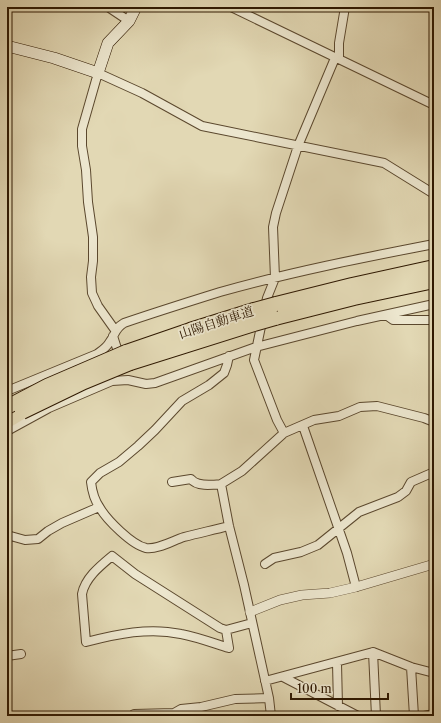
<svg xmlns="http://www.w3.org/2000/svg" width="441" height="723" font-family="'Libre Caslon Text','Noto Serif JP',serif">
<rect width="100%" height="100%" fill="#e2d8b4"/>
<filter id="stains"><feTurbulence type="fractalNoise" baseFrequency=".005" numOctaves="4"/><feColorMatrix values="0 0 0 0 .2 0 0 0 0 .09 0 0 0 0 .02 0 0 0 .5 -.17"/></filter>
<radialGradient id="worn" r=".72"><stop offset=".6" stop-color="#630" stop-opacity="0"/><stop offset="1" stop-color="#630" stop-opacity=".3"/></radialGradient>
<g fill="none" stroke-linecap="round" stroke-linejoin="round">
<g stroke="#5b482e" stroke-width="10">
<path id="minor" d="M 108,7 L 129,21
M 231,7 L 434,105
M 339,59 L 339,43 L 345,7
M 386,315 L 393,320 L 434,320
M 115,330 L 98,306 L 92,293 L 91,277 L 93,261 L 93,237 L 88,202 L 86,170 L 82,146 L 82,129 L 98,73 L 142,93 L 202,126 L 384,163 L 434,194
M 113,336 L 120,358
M 229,356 L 227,365 L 224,373 L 209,385 L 182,401 L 155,430 L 138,446 L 119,462 L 100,473 L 91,482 C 92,491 95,501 100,508 C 107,520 132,545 146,548 C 157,550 174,540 184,537 C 199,533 214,530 229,526
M 7,391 L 97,354 C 101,351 106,348 109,343 C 116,334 114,329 124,323 C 156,312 188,302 220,292 C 291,272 362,258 434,244
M 303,426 L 347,553 L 356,587
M 7,431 L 49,408 L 112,381 L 128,380 L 146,384 L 155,383 L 256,347 L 357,321 L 434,304
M 284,433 L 277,420 L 254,360 L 267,298 L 275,278 L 273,227 L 276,213 L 298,146 L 335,58
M 172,482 L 191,479 C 197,487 212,485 221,484
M 7,535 L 25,540 L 38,539 L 48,531 L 62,523 L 99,507
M 112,556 L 135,574 L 220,628 L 226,630 L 229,648 C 213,643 197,637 181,634 C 149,627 117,634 86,642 L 82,594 C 85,578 100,566 112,556 Z
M 265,564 L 274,558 L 301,552 L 318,545 L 359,512 L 398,497 L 406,491 L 411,482 L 434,472
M 226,630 L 252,623
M 373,652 L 376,716
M 7,656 L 21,654
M 337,663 L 338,706
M 411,667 L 414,716
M 283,677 L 358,716
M 265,681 L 373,652 L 411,667 L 434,673
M 134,714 L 174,713 L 181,709 L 201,707 L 235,699 L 269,698
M 271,716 L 269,698 L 244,585 L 229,526 L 221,484 L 242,471 L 284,433 L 314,420 L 339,416 L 360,407 L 377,406 L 424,418 L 434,422
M 424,716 L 434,714"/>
</g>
<g stroke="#5b482e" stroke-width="10">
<path id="tertiary" d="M 250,612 L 280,600 L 302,595 L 330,593 L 356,587 L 434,564"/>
</g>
<g stroke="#2e1801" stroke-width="12">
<path id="secondary" d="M 7,46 L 54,58 L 98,73 L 108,43 L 129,21 L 136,7"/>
</g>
<g stroke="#2e1801" stroke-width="16">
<path id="motorway" d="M 276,304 L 352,285 L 434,267
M 275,318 L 354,298 L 434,281
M 126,352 L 190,330 L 254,310
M 130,363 L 254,324
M 7,421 L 22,412"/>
</g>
<use href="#minor" stroke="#ece6ce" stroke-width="8"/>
<use href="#tertiary" stroke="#ece6ce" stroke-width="9"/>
<use href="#secondary" stroke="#ece6ce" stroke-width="11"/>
<use href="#motorway" stroke="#e2d8b4" stroke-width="14"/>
<g stroke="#2e1801" stroke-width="16" stroke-linecap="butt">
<path id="motorway-bridge" d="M 254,310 L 276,304
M 254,324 L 275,318
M 7,407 L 47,386 L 126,352
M 22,412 L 84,382 L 130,363"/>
</g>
<use href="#motorway-bridge" stroke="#e2d8b4" stroke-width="14"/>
</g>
<g text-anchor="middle" stroke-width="3.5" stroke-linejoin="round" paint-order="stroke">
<g font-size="13" fill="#2e1801" stroke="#ece6ce">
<text transform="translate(216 322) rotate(-18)" y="5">山陽自動車道</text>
</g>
</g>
<rect width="441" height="723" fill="none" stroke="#e2d8b4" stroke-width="24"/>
<rect x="8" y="8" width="425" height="707" fill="none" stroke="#2e1801" stroke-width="2"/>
<rect x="12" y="12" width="417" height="699" fill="none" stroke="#2e1801"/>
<path d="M291 693v6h97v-6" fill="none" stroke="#2e1801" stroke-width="2"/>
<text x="297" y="693" font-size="12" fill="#2e1801" stroke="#ece6ce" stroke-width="3" paint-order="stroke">100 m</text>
<rect width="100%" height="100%" filter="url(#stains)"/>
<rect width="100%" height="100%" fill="url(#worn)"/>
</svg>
